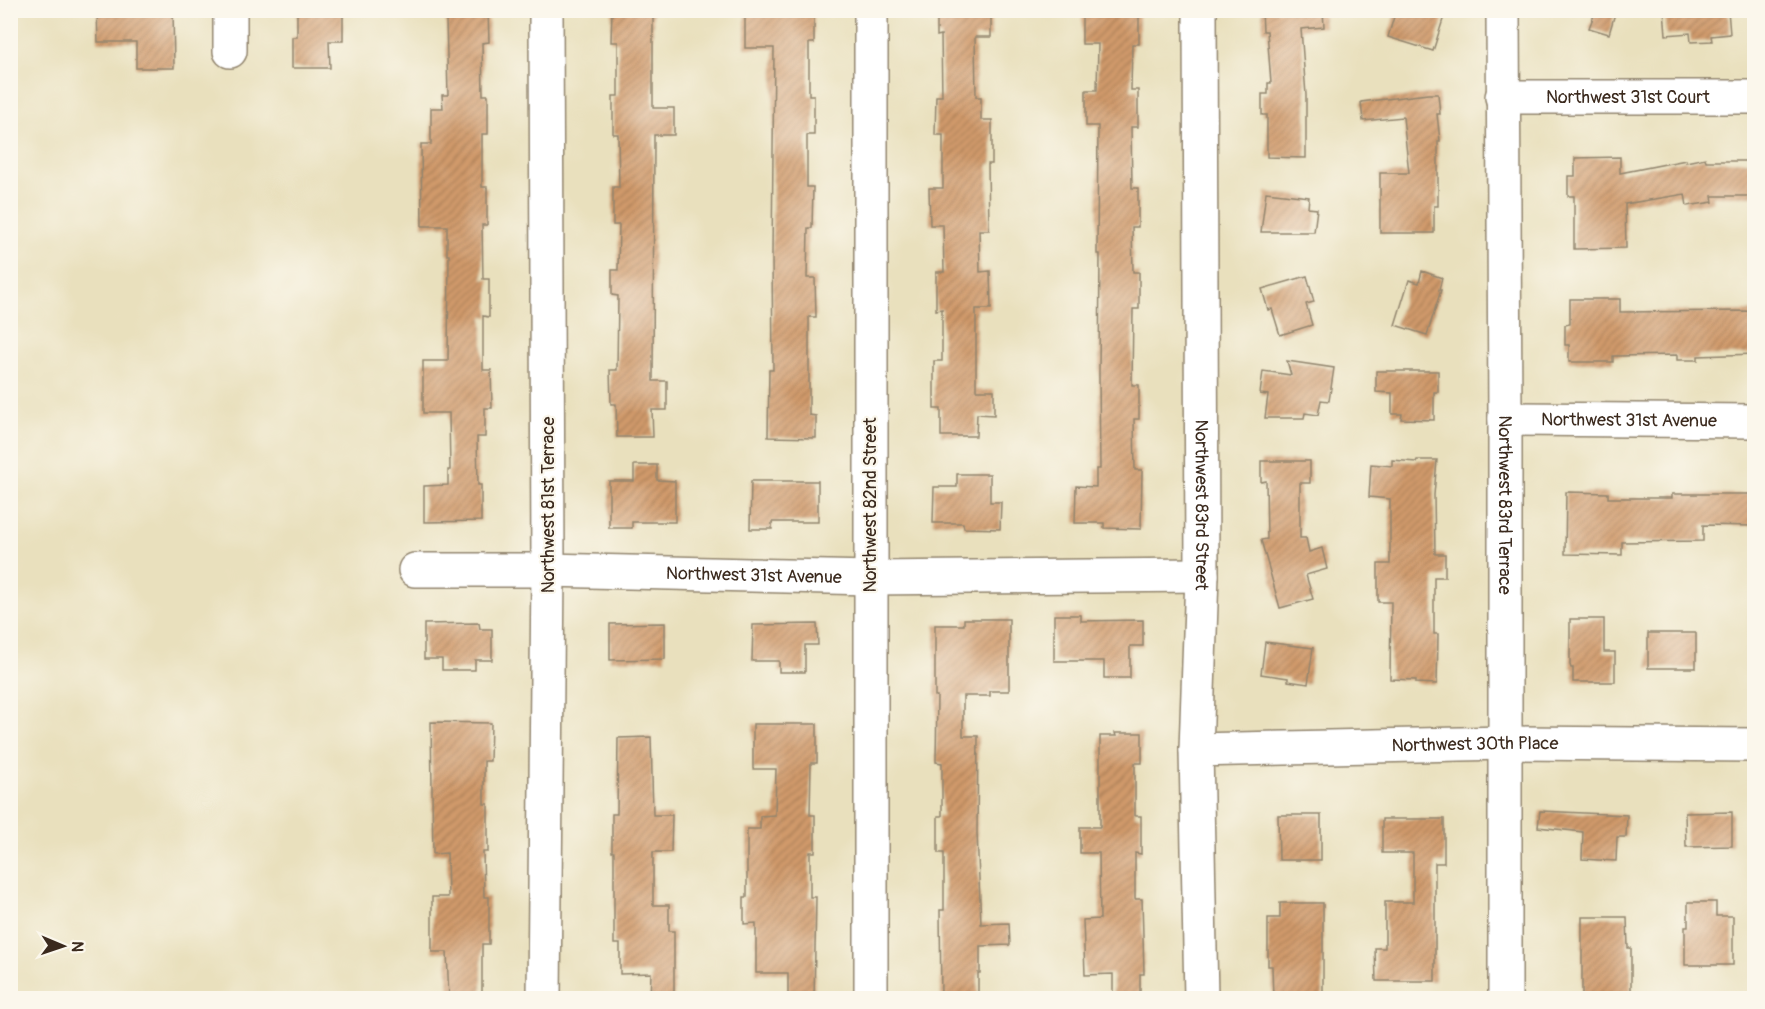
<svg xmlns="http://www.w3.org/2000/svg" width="1765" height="1009" font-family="Pangolin,sans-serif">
<defs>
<pattern id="building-hatch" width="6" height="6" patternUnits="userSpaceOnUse" patternTransform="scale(1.5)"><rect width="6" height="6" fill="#d09a6b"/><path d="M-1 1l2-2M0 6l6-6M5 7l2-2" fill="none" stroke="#aa7e57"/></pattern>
</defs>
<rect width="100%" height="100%" fill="#fbf7ec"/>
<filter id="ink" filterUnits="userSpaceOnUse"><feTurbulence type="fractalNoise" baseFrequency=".0167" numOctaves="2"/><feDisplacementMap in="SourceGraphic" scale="12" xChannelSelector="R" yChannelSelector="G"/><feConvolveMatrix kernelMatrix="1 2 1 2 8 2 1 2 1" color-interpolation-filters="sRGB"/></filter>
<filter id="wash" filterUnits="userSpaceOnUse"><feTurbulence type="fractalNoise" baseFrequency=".008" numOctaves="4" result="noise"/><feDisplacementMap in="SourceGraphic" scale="24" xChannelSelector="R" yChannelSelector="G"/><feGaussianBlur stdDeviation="1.35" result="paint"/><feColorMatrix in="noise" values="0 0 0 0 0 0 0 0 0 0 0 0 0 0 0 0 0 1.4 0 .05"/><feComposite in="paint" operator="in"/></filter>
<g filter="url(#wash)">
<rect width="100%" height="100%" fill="#e9e0bd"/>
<g id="blocks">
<path fill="url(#building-hatch)" d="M 97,10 L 173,10 L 174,68 L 136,68 L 136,42 L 98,42 Z
M 297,10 L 343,10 L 343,41 L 329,41 L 330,68 L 292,68 L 292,37 L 297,37 Z
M 462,10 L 488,10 L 489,42 L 482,43 L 483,95 L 488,95 L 488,134 L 482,134 L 482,187 L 487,187 L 487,225 L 482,225 L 483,279 L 489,279 L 489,317 L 483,316 L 483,370 L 491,370 L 492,408 L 485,408 L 485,437 L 477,437 L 478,485 L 481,485 L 481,521 L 424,522 L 424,486 L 448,485 L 448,470 L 450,470 L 449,413 L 423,413 L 423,361 L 448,361 L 449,255 L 447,255 L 447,226 L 422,226 L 421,144 L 431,144 L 431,108 L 443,108 L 442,95 L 448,95 L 446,18 L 462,18 Z
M 612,10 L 653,10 L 653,108 L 674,108 L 674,135 L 654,135 L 653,381 L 667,381 L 667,410 L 652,410 L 653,437 L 617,437 L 616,404 L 611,404 L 610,370 L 617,370 L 618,296 L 612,295 L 612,270 L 618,270 L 619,225 L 613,225 L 613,187 L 619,187 L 618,134 L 613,134 L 613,96 L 618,96 L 618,42 L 611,42 Z
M 771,10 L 814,10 L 814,43 L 809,43 L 809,95 L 814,95 L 814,135 L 807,135 L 807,187 L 813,187 L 812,228 L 808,228 L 807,278 L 815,278 L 816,317 L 809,317 L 809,415 L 816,416 L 816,438 L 768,437 L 769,370 L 773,370 L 772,255 L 774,48 L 745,48 L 745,15 L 770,14 Z
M 937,10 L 991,10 L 991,37 L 975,37 L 976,97 L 981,97 L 981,120 L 992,120 L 992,164 L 988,164 L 989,230 L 979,230 L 980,272 L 990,271 L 991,309 L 976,309 L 976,390 L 994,390 L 994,415 L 977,414 L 976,436 L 941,436 L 941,409 L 934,409 L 934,361 L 942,361 L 942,309 L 936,310 L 936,272 L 944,272 L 943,225 L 930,225 L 929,188 L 943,188 L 943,135 L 935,135 L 936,96 L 942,96 L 941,35 L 937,36 Z
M 1082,10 L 1139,10 L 1139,44 L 1132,44 L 1131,90 L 1138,90 L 1138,127 L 1131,127 L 1132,188 L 1138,188 L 1138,227 L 1132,227 L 1133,272 L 1139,272 L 1139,309 L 1133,309 L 1132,385 L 1139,385 L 1139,419 L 1134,419 L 1135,470 L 1142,470 L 1141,529 L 1104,528 L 1104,523 L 1075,523 L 1076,486 L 1096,487 L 1096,469 L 1100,469 L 1099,375 L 1100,254 L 1097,254 L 1098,126 L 1086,126 L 1086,90 L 1097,90 L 1098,44 L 1082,44 Z
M 1262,10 L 1323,10 L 1324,27 L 1301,29 L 1306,95 L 1306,158 L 1267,157 L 1267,115 L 1262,115 L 1262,94 L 1268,94 L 1268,83 L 1271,83 L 1267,31 L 1263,31 Z
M 1396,10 L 1446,10 L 1433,51 L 1388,37 Z
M 1596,10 L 1616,10 L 1609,34 L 1589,28 Z
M 1664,10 L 1728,10 L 1730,34 L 1711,36 L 1712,41 L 1691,42 L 1690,33 L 1666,35 Z
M 1428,94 L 1438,94 L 1440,114 L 1437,114 L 1440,141 L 1438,141 L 1438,206 L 1434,206 L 1434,233 L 1380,233 L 1380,173 L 1409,173 L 1403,117 L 1363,121 L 1361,102 Z
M 1620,157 L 1620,173 L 1686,160 L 1686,162 L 1705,158 L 1706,161 L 1755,161 L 1755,196 L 1712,196 L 1713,202 L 1687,206 L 1685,194 L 1625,204 L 1626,248 L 1574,249 L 1574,196 L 1568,196 L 1568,176 L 1575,176 L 1575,158 Z
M 1266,192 L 1309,197 L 1308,208 L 1317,209 L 1314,232 L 1261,232 Z
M 1422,271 L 1442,278 L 1439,290 L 1441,290 L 1427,335 L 1395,325 L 1409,280 L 1419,283 Z
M 1307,276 L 1314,302 L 1306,304 L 1312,325 L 1280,335 L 1272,309 L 1268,310 L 1262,289 Z
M 1570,299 L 1620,299 L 1620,312 L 1755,311 L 1755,354 L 1698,356 L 1698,360 L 1677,360 L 1677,355 L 1613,356 L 1613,362 L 1569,362 L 1569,345 L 1565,345 L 1565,325 L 1570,324 Z
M 1287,361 L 1334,368 L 1329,401 L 1321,400 L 1318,415 L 1305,413 L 1304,418 L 1265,418 L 1268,395 L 1260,394 L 1263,371 L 1291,375 Z
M 1376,371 L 1438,371 L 1438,392 L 1434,392 L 1434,420 L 1401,419 L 1402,414 L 1392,414 L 1392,393 L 1376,392 Z
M 1392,460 L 1416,462 L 1417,460 L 1437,460 L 1434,495 L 1435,554 L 1445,554 L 1445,577 L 1434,577 L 1434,634 L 1438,634 L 1437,684 L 1416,683 L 1416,680 L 1390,679 L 1391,602 L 1378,602 L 1378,564 L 1390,564 L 1390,499 L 1369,497 L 1371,464 L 1392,466 Z
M 1261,461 L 1310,461 L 1310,483 L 1300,483 L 1300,538 L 1306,538 L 1309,552 L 1322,548 L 1327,569 L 1306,575 L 1313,599 L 1280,608 L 1261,540 L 1267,539 L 1266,481 L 1261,482 Z
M 634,465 L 657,465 L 657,480 L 675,481 L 675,522 L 632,522 L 632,528 L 609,528 L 609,481 L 634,481 Z
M 957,474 L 990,474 L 990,502 L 1001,502 L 1000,529 L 964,528 L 963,523 L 933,523 L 934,487 L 957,487 Z
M 751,481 L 818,481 L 818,522 L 772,522 L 772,529 L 750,529 Z
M 1566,492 L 1608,493 L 1608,498 L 1672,498 L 1672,494 L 1755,494 L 1755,526 L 1703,525 L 1703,541 L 1622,542 L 1622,555 L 1565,554 Z
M 1054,615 L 1081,615 L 1081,621 L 1143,620 L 1143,646 L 1130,646 L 1130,678 L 1104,678 L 1104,661 L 1054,661 Z
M 964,619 L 1009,619 L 1009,691 L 990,691 L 990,696 L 963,696 L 963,736 L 978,736 L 977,833 L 981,924 L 1009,923 L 1010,945 L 980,946 L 980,973 L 978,973 L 978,999 L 941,999 L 940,910 L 944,910 L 944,853 L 938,853 L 938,816 L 942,816 L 942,763 L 936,762 L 937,696 L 935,696 L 935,625 L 964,625 Z
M 1570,619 L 1604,619 L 1604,652 L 1615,652 L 1615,682 L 1573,682 L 1573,668 L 1571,668 L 1570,665 Z
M 479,623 L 480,629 L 492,629 L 492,660 L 475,660 L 475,670 L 442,670 L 442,659 L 424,659 L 424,624 Z
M 665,623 L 665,659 L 610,660 L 610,624 Z
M 817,624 L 818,645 L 805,645 L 805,672 L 779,672 L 779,661 L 752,661 L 753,625 Z
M 1648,633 L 1696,633 L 1696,668 L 1648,668 Z
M 1265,642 L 1313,648 L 1308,684 L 1288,681 L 1288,678 L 1261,674 Z
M 431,722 L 491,723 L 490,761 L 484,761 L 484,804 L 488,804 L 488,852 L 483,852 L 484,897 L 489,897 L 489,944 L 482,944 L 482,999 L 449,999 L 447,952 L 432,952 L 432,897 L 448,897 L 447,853 L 433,854 Z
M 753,724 L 817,724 L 817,763 L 811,763 L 810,815 L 815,815 L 815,852 L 810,852 L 810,897 L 816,897 L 814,999 L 788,999 L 788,973 L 756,973 L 756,923 L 744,924 L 744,897 L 747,897 L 747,829 L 760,829 L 760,816 L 775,815 L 776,769 L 753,769 Z
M 1115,733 L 1142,733 L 1142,763 L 1135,763 L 1135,816 L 1141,816 L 1141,854 L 1135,853 L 1135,899 L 1142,899 L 1144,974 L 1140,974 L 1140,999 L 1113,999 L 1113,974 L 1085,975 L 1083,920 L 1100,919 L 1099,853 L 1080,853 L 1080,827 L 1100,827 L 1100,736 L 1116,736 Z
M 651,737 L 653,815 L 672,815 L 671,852 L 653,852 L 653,905 L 669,905 L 669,931 L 674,931 L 674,999 L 650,999 L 651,973 L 620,974 L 620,944 L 614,944 L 614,852 L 612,852 L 612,814 L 617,814 L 618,738 Z
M 1540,811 L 1627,815 L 1626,837 L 1617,837 L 1616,861 L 1582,859 L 1583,832 L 1538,827 Z
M 1732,812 L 1732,846 L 1686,847 L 1685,813 Z
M 1278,815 L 1321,815 L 1321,860 L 1279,860 Z
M 1382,819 L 1444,819 L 1444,863 L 1435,863 L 1435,981 L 1376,981 L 1375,948 L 1385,948 L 1385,902 L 1413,902 L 1413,853 L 1382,853 Z
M 1688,902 L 1716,902 L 1716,916 L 1733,916 L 1733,965 L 1685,965 L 1685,927 L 1688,927 Z
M 1280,903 L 1323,903 L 1323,999 L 1273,999 L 1272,966 L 1268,966 L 1268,918 L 1280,918 Z
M 1582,917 L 1627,917 L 1628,948 L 1631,948 L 1631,999 L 1582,999 Z"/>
</g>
</g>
<g filter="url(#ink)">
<use href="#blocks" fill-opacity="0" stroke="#92856e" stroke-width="1.5"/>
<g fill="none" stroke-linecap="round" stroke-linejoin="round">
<g stroke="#92856e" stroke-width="36">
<g id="minor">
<path d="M 871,10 L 871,998"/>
<path id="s1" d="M 1200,10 L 1202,575 L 1196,750 L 1201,998"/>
<path id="s2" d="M 1503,10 L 1505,419 L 1505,998"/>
<path d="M 230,51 L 230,10"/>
<path id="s3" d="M 1502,97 L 1754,97"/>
<path id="s4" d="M 1505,419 L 1754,421"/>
<path id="s5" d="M 415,570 L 548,570 L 870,578 L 1202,575"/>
<path id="s6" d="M 1196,750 L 1505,743 L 1754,745"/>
<path d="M 544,998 L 548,570 L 546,10"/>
</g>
</g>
<use href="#minor" stroke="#fff" stroke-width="33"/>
</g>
</g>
<g text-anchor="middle" stroke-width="4.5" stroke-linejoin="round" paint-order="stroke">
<g font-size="18" fill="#3b2a1e" stroke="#fbf7ec">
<text dy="6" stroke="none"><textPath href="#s3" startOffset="126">Northwest 31st Court</textPath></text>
<text dy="6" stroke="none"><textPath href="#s4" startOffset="124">Northwest 31st Avenue</textPath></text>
<text dy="6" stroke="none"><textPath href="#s2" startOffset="495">Northwest 83rd Terrace</textPath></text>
<text transform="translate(548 505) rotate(-90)" y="6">Northwest 81st Terrace</text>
<text transform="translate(870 505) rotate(-90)" y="6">Northwest 82nd Street</text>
<text dy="6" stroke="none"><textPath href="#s1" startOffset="495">Northwest 83rd Street</textPath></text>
<text dy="6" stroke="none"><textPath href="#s5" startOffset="339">Northwest 31st Avenue</textPath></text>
<text dy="6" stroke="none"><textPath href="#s6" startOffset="279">Northwest 30th Place</textPath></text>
</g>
</g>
<rect width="1765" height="1009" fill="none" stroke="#fbf7ec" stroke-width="36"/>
<g transform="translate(63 946) rotate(92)" stroke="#fbf7ec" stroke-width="4.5" paint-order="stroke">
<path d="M0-4.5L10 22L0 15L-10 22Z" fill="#3b2a1e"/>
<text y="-9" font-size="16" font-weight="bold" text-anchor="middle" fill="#3b2a1e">N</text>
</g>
</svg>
